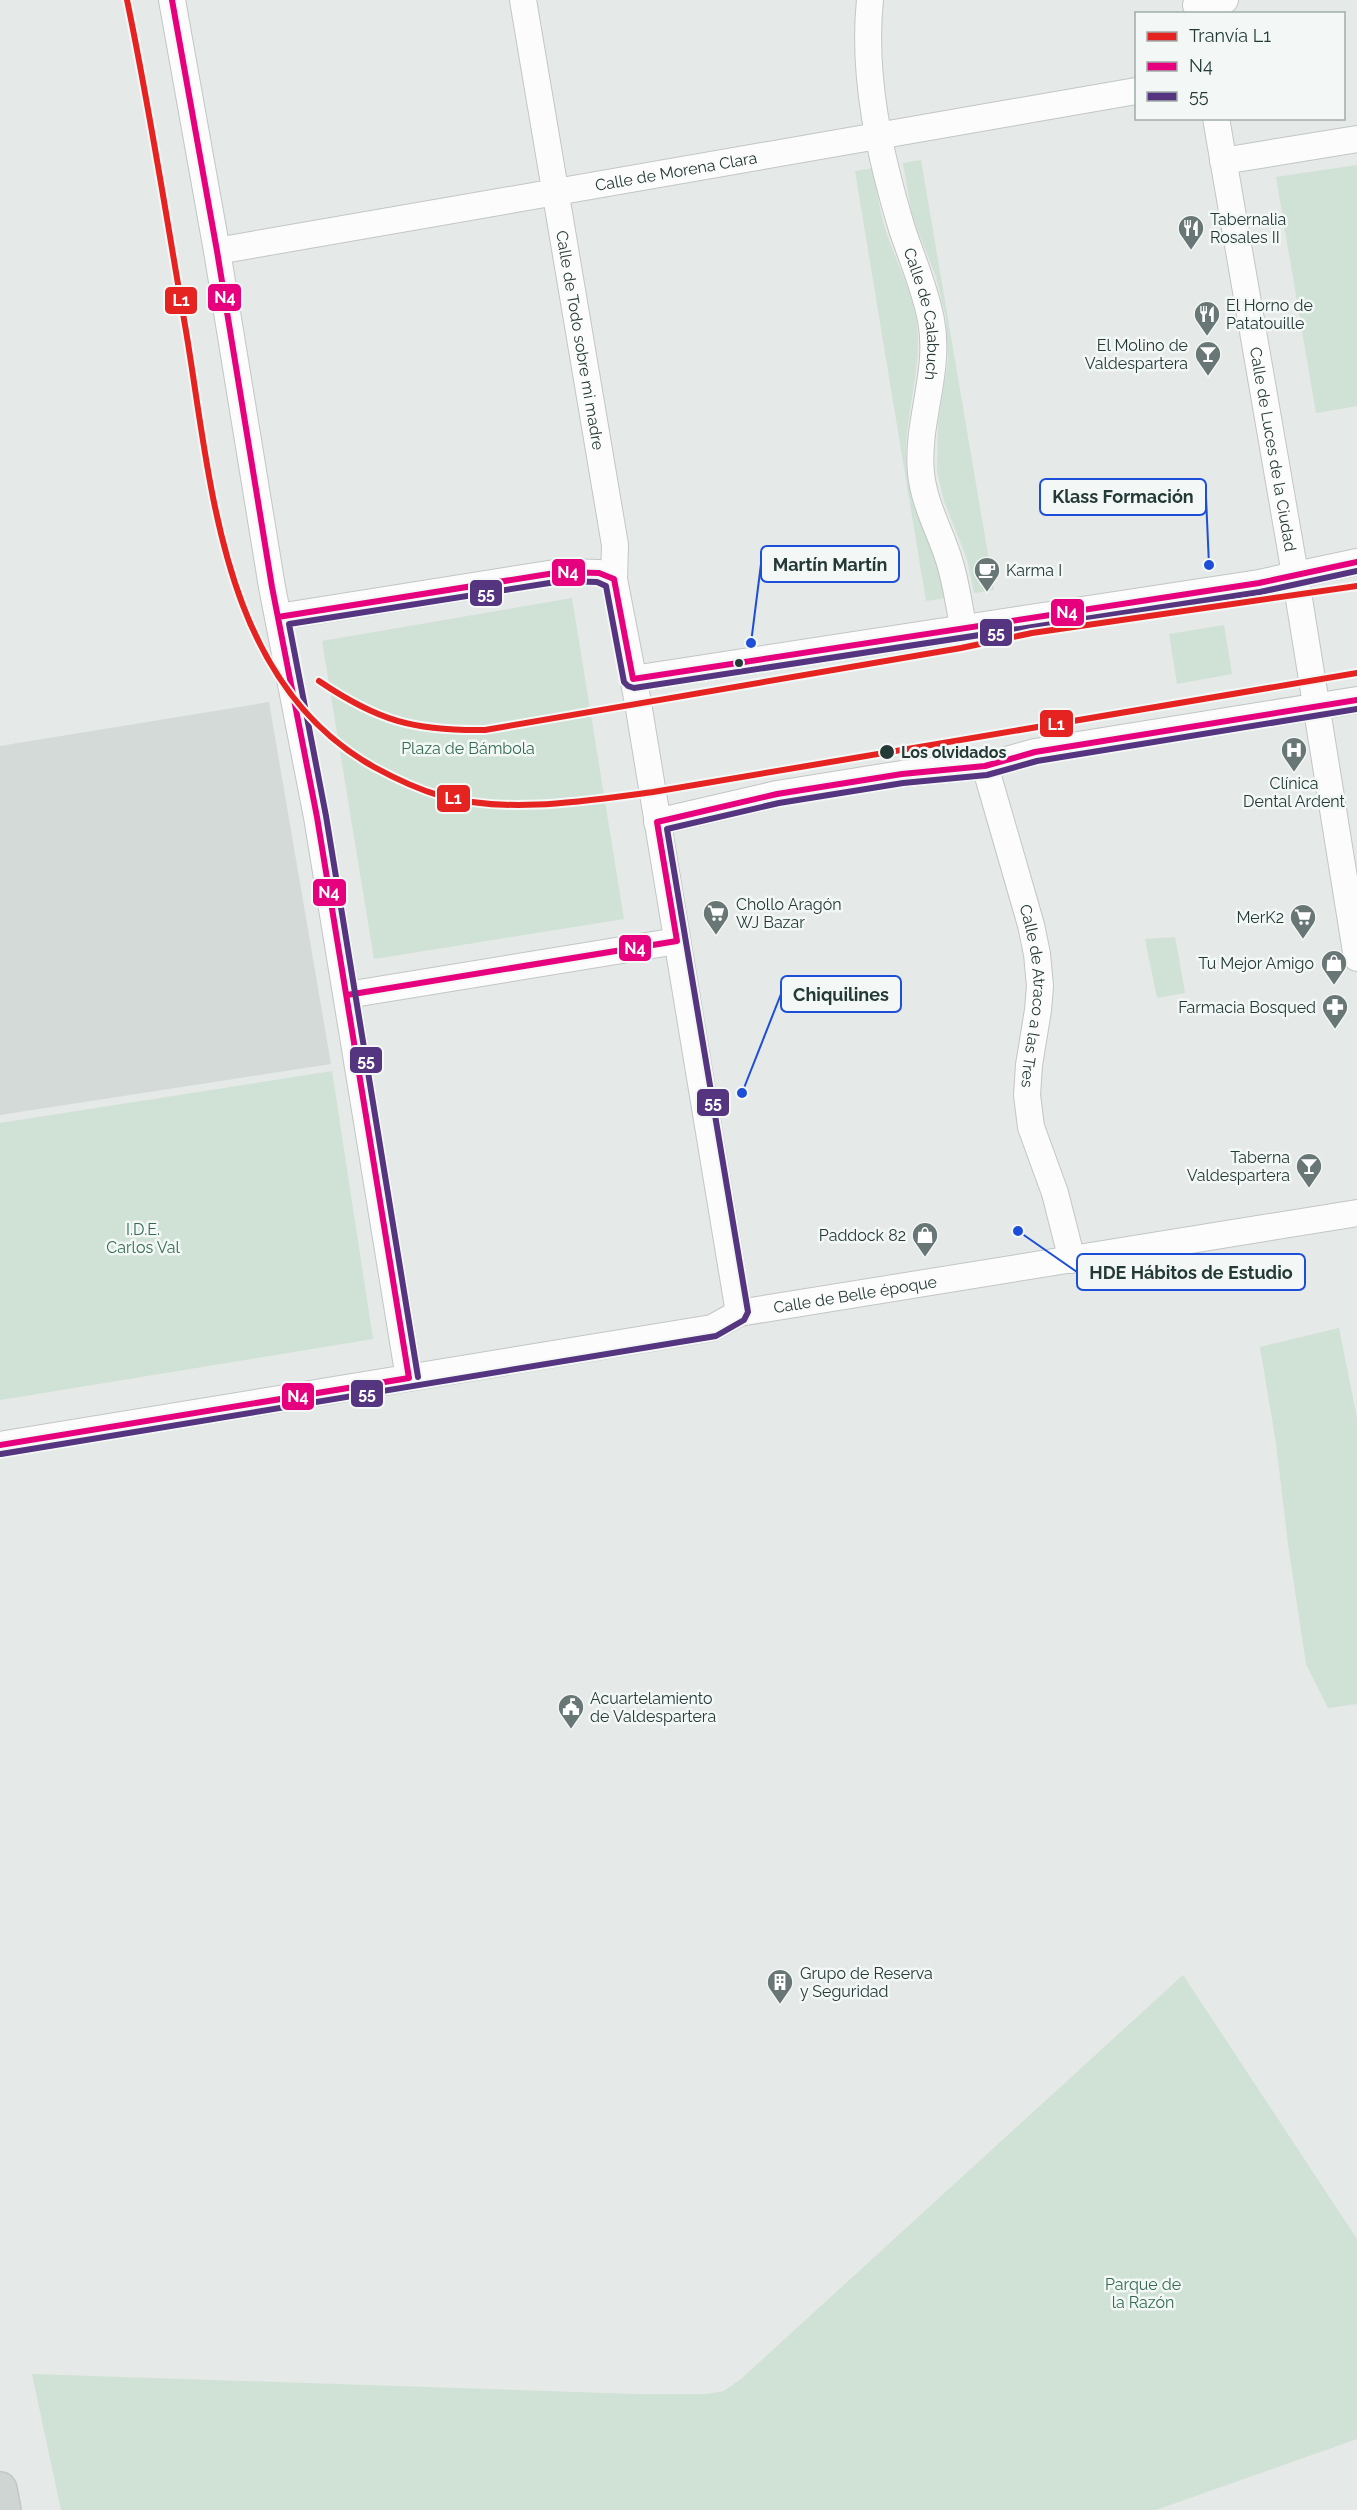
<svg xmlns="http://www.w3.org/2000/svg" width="1357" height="2510" font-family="Raleway,sans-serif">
<rect width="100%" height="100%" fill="#e5e9e7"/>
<path fill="#d3dad8" d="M 269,702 L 331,1064 L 0,1115 L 0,746 Z"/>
<path fill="#d0e1d6" d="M 921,160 L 994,590 L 974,593 L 967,559 L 944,501 L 937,471 L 938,423 L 948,361 L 946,318 L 936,277 L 912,215 L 903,163 Z
M 1357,165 L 1357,406 L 1316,413 L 1276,177 Z
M 873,168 C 877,189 879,210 886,231 C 895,260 910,286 916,317 C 924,367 904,413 906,462 C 908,499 925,529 936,563 C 940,574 942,586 945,598 L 926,601 L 855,171 Z
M 572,598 L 624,919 L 374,959 L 322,641 Z
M 1224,625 L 1232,674 L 1177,684 L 1169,634 Z
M 1175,937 L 1185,993 L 1157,998 L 1145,939 Z
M 332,1071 L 373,1339 L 0,1400 L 0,1123 Z
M 1339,1328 L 1357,1418 L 1357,1704 L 1328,1708 L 1306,1664 L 1288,1544 L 1276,1443 L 1260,1347 Z
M 1183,1975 L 1357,2239 L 1357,2439 L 1156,2510 L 61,2510 L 32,2374 L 635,2394 L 707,2394 L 724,2391 L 741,2379 Z"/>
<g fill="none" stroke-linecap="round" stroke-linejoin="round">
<g stroke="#c2c6c4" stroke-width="28">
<g id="minor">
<path d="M 172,0 L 217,251 L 272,587 L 317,817 L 409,1378"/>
<path id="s1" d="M 523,0 L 615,545 L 614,579 L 638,703 L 739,1313"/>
<path id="s2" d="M 870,0 C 862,76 880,156 902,229 C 912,259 925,288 931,320 C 941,372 916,422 921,473 C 924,504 940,531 949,560 C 956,582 959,604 963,627"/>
<path d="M 1196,5 L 1225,0"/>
<path id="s3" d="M 1216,118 L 1295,574 L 1357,958"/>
<path d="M 1223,161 L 1357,139"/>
<path id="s4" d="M 217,251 L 1136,91"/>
<path d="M 278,617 L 561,572 L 599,573 L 614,579"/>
<path d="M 633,679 L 1259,583 L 1357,562"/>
<path id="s5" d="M 985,766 L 1031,925 L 1037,954 L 1040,986 L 1038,1010 L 1029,1065 L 1027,1095 L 1031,1127 L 1055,1193 L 1072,1260"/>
<path d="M 657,822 L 777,794 L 902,774 L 985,766 L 1035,752 L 1357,700"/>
<path d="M 347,995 L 677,941"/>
<path id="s6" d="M 0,1445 L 712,1328 L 739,1313 L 1357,1213"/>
</g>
</g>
<g stroke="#c1c8c7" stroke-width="36">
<path id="major" d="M 0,2489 L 4,2510"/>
</g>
<use href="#minor" stroke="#fbfcfb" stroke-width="26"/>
<use href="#major" stroke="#ced5d3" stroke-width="33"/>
<g stroke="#f3f8f6" stroke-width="10">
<path id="bus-1" d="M 278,617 L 561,572 L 599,573 L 614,579 L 633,679 L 1259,583 L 1357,562
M 347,995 L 677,941 L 657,822 L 777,794 L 902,774 L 985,766 L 1035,752 L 1357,700
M 0,1445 L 409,1378 L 317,817 L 272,587 L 217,251 L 172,0"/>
</g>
<g stroke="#f3f8f6" stroke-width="10">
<path id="bus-2" d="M 418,1377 L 326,816 L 289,624 L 562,581 L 597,582 L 606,586 L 624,682 L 628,686 L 634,688 L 1260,592 L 1357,571
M 1,1454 L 716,1336 L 744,1320 L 748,1312 L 667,829 L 779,803 L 903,783 L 987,775 L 1037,761 L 1357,709"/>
</g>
<use href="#bus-1" stroke="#e6007e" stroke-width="6"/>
<use href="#bus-2" stroke="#553580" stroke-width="6"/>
<g stroke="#f3f8f6" stroke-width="10">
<path id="tram-1" d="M 127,0 C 150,110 167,221 186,331 C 212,486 221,681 374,767 C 396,779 417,789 441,796 C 509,814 585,801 653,792 L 1357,673
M 319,681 C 378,721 414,731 485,730 L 961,648 L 1032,633 L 1357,586"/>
</g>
<use href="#tram-1" stroke="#e52422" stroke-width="6"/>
</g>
<defs>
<g id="restaurant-pin" transform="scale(1.35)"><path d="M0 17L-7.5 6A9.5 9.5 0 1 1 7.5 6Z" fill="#687775" stroke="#f3f8f6"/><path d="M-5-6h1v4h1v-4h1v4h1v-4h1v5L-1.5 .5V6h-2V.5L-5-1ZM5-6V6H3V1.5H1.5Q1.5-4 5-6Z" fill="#fff"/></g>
<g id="bar-pin" transform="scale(1.35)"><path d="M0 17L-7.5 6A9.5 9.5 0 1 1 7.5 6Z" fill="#687775" stroke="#f3f8f6"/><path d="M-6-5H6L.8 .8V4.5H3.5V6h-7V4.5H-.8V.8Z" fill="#fff"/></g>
<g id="cafe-pin" transform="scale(1.35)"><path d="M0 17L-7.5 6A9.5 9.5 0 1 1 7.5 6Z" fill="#687775" stroke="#f3f8f6"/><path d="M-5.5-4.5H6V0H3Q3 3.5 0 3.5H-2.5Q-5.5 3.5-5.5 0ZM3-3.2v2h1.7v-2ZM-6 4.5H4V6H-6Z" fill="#fff"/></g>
<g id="hospital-pin" transform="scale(1.35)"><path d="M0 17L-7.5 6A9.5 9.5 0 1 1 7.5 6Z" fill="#687775" stroke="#f3f8f6"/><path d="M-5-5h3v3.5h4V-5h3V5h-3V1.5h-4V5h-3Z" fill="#fff"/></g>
<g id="supermarket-pin" transform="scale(1.35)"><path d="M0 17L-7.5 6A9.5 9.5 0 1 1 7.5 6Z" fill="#687775" stroke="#f3f8f6"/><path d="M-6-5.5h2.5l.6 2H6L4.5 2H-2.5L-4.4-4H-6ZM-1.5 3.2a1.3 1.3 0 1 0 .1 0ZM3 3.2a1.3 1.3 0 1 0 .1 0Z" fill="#fff"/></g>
<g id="shop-pin" transform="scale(1.35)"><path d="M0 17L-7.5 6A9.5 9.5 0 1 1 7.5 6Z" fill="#687775" stroke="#f3f8f6"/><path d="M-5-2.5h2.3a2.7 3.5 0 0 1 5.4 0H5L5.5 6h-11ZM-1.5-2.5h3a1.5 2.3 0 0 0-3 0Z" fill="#fff"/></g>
<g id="pharmacy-pin" transform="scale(1.35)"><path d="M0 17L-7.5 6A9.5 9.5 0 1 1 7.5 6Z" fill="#687775" stroke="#f3f8f6"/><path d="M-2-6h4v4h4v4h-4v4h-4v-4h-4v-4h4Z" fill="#fff"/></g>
<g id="civic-pin" transform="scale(1.35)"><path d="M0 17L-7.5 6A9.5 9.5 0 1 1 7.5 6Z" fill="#687775" stroke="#f3f8f6"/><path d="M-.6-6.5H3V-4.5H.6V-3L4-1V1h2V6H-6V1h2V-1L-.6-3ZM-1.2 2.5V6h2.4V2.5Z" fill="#fff"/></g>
<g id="building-pin" transform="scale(1.35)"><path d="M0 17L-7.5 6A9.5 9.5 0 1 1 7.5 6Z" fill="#687775" stroke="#f3f8f6"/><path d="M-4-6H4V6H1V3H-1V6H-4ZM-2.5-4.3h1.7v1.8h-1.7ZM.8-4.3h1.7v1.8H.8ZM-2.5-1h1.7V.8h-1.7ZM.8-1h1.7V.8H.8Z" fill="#fff"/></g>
</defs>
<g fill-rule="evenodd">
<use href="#restaurant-pin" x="1191" y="228"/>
<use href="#restaurant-pin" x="1207" y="314"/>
<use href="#bar-pin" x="1208" y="354"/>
<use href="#cafe-pin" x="987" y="570"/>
<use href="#hospital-pin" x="1294" y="750"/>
<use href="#supermarket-pin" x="716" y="913"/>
<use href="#supermarket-pin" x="1303" y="917"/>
<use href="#shop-pin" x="1334" y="963"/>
<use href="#pharmacy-pin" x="1335" y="1007"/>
<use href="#bar-pin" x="1309" y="1166"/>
<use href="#shop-pin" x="925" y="1235"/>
<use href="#civic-pin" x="571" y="1707"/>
<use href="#building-pin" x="780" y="1982"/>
</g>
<g fill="#243a37" stroke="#f3f8f6" stroke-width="2">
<circle cx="739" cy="663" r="5"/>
<circle cx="887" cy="752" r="8"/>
</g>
<g text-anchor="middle" stroke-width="5" stroke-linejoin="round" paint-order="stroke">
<g font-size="16" fill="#243a37" stroke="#f3f8f6">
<text dy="6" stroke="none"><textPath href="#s4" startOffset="466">Calle de Morena Clara</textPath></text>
<text dy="6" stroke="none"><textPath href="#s2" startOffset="321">Calle de Calabuch</textPath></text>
<text dy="6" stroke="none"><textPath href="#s1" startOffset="345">Calle de Todo sobre mi madre</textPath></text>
<text dy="6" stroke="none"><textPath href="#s3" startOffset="336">Calle de Luces de la Ciudad</textPath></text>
<text dy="6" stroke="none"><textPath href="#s5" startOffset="237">Calle de Atraco a las Tres</textPath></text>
<text dy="6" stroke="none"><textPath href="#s6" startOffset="870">Calle de Belle époque</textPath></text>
</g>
<g font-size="16" fill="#243a37" stroke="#f3f8f6" text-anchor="start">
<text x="1210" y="225">Tabernalia<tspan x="1210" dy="18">Rosales II</tspan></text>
<text x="1226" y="311">El Horno de<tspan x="1226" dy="18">Patatouille</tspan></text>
<text x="1188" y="351" text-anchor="end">El Molino de<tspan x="1188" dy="18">Valdespartera</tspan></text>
<text x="1006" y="576">Karma I</text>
<text x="1294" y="789" text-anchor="middle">Clínica<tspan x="1294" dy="18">Dental Ardent</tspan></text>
<text x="736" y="910">Chollo Aragón<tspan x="736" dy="18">WJ Bazar</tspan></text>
<text x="1284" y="923" text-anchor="end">MerK2</text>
<text x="1314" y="969" text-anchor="end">Tu Mejor Amigo</text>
<text x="1316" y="1013" text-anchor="end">Farmacia Bosqued</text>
<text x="1290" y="1163" text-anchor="end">Taberna<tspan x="1290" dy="18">Valdespartera</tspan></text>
<text x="906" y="1241" text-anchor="end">Paddock 82</text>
<text x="590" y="1704">Acuartelamiento<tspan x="590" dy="18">de Valdespartera</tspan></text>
<text x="800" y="1979">Grupo de Reserva<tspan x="800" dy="18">y Seguridad</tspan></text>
</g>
<g font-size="16" fill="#336c52" stroke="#f3f8f6">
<text x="468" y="754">Plaza de Bámbola</text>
<text x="143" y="1235">I.D.E.<tspan x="143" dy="18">Carlos Val</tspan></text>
<text x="1143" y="2290">Parque de<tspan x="1143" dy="18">la Razón</tspan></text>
</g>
<g font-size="16" font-weight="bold" fill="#243a37" stroke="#f3f8f6" text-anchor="start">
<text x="901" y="758">Los olvidados</text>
</g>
</g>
<path fill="none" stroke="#1d4ed8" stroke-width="2" d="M1209 565L1206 497M751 643L761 564M742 1093L781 994M1018 1231L1077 1272"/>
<g fill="#1d4ed8" stroke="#f3f8f6" stroke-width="2">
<circle cx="1209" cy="565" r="6"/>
<circle cx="751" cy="643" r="6"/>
<circle cx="742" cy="1093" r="6"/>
<circle cx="1018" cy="1231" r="6"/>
</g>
<g fill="#f3f8f6" stroke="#1d4ed8" stroke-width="2">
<rect x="1040" y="479" width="166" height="36" rx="6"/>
<rect x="761" y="546" width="138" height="36" rx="6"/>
<rect x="781" y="976" width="120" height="36" rx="6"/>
<rect x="1077" y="1254" width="228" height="36" rx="6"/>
</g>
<g font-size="18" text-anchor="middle" font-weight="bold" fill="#243a37">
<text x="1123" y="503">Klass Formación</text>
<text x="830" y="571">Martín Martín</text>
<text x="841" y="1001">Chiquilines</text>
<text x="1191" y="1279">HDE Hábitos de Estudio</text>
</g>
<g stroke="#f3f8f6" stroke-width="2">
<rect x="207" y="283" width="35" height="29" rx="6" fill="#e6007e"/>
<rect x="164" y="286" width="34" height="29" rx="6" fill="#e52422"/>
<rect x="551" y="558" width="35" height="29" rx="6" fill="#e6007e"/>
<rect x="469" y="579" width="34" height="28" rx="6" fill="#553580"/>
<rect x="1050" y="598" width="35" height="29" rx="6" fill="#e6007e"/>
<rect x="979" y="618" width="34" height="29" rx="6" fill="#553580"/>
<rect x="1039" y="709" width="35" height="29" rx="6" fill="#e52422"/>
<rect x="436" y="784" width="35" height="29" rx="6" fill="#e52422"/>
<rect x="312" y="878" width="35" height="29" rx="6" fill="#e6007e"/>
<rect x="618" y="934" width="34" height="28" rx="6" fill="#e6007e"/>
<rect x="349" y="1046" width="34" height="28" rx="6" fill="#553580"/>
<rect x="696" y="1088" width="34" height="29" rx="6" fill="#553580"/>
<rect x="350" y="1379" width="34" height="29" rx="6" fill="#553580"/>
<rect x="281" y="1382" width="34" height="29" rx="6" fill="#e6007e"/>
</g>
<g font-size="16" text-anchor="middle" font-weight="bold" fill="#fff">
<text x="225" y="303">N4</text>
<text x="181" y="306">L1</text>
<text x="568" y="578">N4</text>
<text x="486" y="599">55</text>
<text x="1067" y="618">N4</text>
<text x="996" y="638">55</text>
<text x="1056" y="730">L1</text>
<text x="453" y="804">L1</text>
<text x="329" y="898">N4</text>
<text x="635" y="954">N4</text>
<text x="366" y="1066">55</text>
<text x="713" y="1108">55</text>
<text x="367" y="1399">55</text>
<text x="298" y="1402">N4</text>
</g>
<rect x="1135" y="12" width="210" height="108" fill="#f3f8f6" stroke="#a0acaa" stroke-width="1.5"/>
<rect x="1147" y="32" width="30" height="9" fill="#e52422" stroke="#a0acaa" stroke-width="1.5"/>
<text x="1189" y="42" font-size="18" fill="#243a37">Tranvía L1</text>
<rect x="1147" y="62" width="30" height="9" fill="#e6007e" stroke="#a0acaa" stroke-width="1.5"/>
<text x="1189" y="72" font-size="18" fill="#243a37">N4</text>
<rect x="1147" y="92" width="30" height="9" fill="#553580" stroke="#a0acaa" stroke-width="1.5"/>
<text x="1189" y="102" font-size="18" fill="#243a37">55</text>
</svg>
